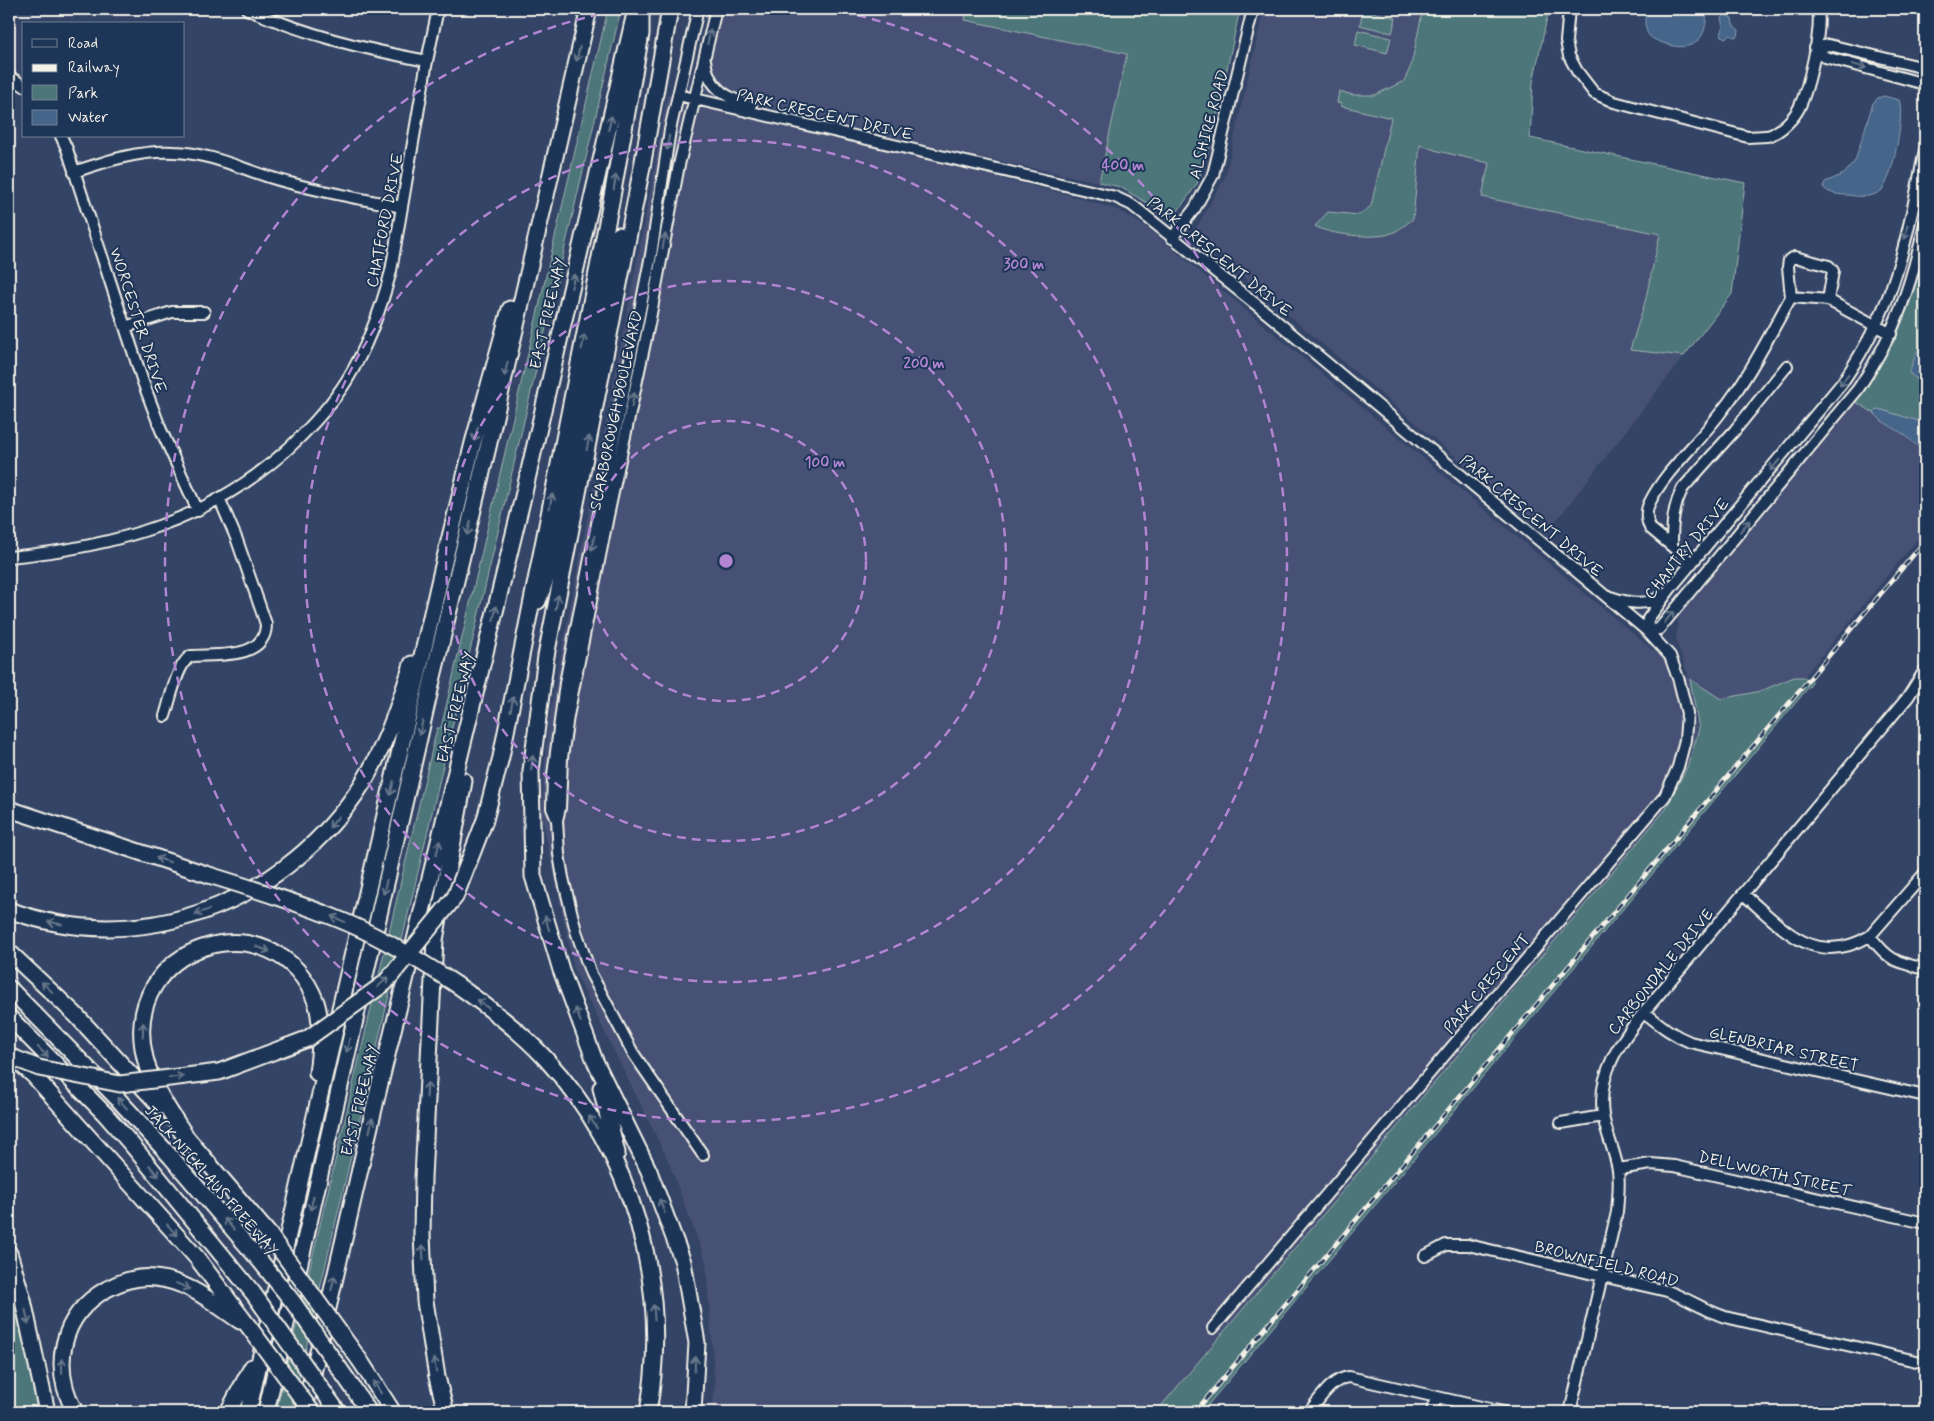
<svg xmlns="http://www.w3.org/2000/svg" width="1934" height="1421" font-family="Mynerve,sans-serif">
<rect width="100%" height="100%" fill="#334467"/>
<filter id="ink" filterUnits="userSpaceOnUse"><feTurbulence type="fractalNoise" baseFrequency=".02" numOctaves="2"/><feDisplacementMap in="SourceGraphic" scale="10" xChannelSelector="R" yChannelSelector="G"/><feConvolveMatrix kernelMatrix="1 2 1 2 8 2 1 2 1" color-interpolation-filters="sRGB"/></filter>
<g filter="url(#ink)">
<path fill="#465174" d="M 722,9 L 967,9 L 965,20 L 1127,54 L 1099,182 L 928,146 L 703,91 Z
M 1264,9 L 1423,9 L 1411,66 L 1404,81 L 1375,95 L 1353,95 L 1339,92 L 1342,106 L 1391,118 L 1371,206 L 1359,215 L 1328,212 L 1361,236 L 1419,164 L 1420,145 L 1438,151 L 1490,163 L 1483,197 L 1660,234 L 1645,302 L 1630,350 L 1684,356 L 1546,534 L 1193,234 L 1225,177 Z
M 667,95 L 1076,197 L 1121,211 L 1149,229 L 1650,648 L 1689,678 L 1676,641 L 1679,616 L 1856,402 L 1874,413 L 1882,421 L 1905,435 L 1923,451 L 1920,470 L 1923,477 L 1925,477 L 1925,530 L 1804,677 L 1794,677 L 1761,691 L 1721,699 L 1690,680 L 1698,733 L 1688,765 L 1666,809 L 1156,1412 L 712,1412 L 715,1386 L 706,1262 L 667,1158 L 575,972 L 541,813 L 548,723 L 649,198 Z"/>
<path fill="#4d767a" stroke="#a0b4b1" d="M 608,9 L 621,9 L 291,1412 L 276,1412 L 437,728 L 441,728 Z
M 967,9 L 1240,9 L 1211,143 L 1197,184 L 1173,218 L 1120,187 L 1099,182 L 1127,54 L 965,20 Z
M 1423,9 L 1549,9 L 1533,82 L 1530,138 L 1745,183 L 1732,294 L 1684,356 L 1630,350 L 1645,302 L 1660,234 L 1482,197 L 1489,163 L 1438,151 L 1420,145 L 1413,219 C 1406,224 1397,232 1389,234 C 1374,239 1329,235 1315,226 L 1328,212 L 1359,215 L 1371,206 L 1391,118 L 1341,106 L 1342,104 L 1337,103 L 1339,91 L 1353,95 L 1375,95 L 1404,81 L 1411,66 Z
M 1363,10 L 1396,18 L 1392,33 L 1360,25 Z
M 1358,30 L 1391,38 L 1387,53 L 1355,45 Z
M 1925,242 L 1925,337 L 1909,373 L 1925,385 L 1925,423 L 1879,409 L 1874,413 L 1856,402 L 1895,340 L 1913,293 Z
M 1794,677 L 1804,677 L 1813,682 L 1202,1412 L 1156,1412 L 1666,809 L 1688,765 L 1699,729 L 1690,679 L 1721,699 L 1761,691 Z
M 9,1272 L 39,1412 L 9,1412 Z"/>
<path fill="#45658a" stroke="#8b9db0" d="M 1646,9 L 1706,9 C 1709,40 1692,54 1663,43 C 1657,41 1649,38 1647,32 C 1644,24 1645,17 1646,9 Z
M 1725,15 L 1732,18 L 1733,25 L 1739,30 L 1738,36 L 1734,37 L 1730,35 L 1725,38 L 1721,35 L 1723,27 L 1721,18 Z
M 1884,96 L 1899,100 C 1905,115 1893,177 1882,190 C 1873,198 1859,197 1848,195 C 1840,195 1828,194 1823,187 L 1825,182 L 1844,174 L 1855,161 L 1873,103 L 1878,98 Z
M 1925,337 L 1925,385 L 1909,373 L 1915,356 Z
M 1878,409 L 1925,423 L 1925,477 L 1923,478 L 1920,470 L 1923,451 L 1905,435 L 1882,421 L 1874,413 Z"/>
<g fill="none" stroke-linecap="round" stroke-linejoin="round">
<g stroke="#f4f1e8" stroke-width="14">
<path id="minor" d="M 247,9 C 306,35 364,49 427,61
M 1569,9 L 1566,41 L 1569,56 L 1577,71 L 1594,93 L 1614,102 L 1748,137 C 1754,136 1765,137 1771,135 C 1782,130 1794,118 1799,108 C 1809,87 1822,31 1818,9
M 1815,48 L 1825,57 L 1925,84
M 1815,48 L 1829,45 L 1925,68
M 705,60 C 708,89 727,97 751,107
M 9,76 L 24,86
M 678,95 L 1095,192 L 1115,197 L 1132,205 L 1268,314 L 1583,577 L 1647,631 L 1670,656 L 1679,681 L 1687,713 L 1685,740 L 1678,767 L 1665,796 L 1213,1328
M 61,136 L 67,149 L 143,382 L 161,430 L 198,511
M 74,172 C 106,161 140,150 174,152 C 208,153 238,167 269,177 C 313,191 358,198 402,207
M 1172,238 L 1195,208 L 1213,175 L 1253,9
M 1828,300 L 1833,271 L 1829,266 L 1795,257 L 1789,260 L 1788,267 L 1791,297 L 1828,300 L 1891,334
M 125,327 L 172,312 L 204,312
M 1672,545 C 1672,525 1673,506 1683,488 L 1735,430 L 1787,366
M 9,557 C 115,547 212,520 291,446 C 312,426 332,404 347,380 C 368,346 381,309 391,271 L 427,61 L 438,9
M 1692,563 L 1650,528 C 1646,519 1645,511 1650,502 C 1665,471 1700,441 1721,412 C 1749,377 1769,336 1791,297
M 1610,597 C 1628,603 1647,607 1663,595
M 1647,631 L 1648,619 L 1670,589 L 1842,383 C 1865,349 1884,313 1896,274 C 1909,234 1916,191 1925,150
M 1647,631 L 1659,629 L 1858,389 C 1896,333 1910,288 1925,224
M 165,716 C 170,701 177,663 191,656 C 217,654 266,660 266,624 L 237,540 L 220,500
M 557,820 L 552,808 L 553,775 L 565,683 L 651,255 L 670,130 L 698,9
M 1743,894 C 1784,928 1813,969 1870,936 L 1925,873
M 1870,936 C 1889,961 1896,962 1925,969
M 1644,1012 C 1659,1024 1672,1035 1690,1042 L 1925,1096
M 1561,1123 L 1603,1116
M 703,1155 L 633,1053 L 591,974 L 576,931 L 563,878 L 559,854 L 557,820 L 560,808 L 562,758 L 568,716 L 608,516 L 649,324 L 679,165 L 716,9
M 1618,1169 L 1651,1164 L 1674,1166 L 1925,1223
M 1425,1256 L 1446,1245 L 1468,1245 L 1667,1291 C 1687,1298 1704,1310 1725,1317 L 1925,1363
M 1309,1412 C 1320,1399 1331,1379 1349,1377 L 1503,1412
M 1432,1412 L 1436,1397
M 1570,1412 L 1617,1212 C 1618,1198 1620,1184 1618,1170 C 1615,1151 1606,1134 1603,1115 C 1597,1073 1620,1042 1644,1012 L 1908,697 L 1925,670"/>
</g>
<g stroke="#f4f1e8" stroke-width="19">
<path id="highway" d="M 670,9 L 642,167 L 546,656 L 531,771 L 533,876 L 561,970 L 595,1061 L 649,1171 L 683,1262 L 697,1343 L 693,1412
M 538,601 C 553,564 559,524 567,486 C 585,402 599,318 619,235
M 9,809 L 209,875
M 485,820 L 501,757 L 611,202 L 641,34 L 641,13
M 9,910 C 138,958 277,906 355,795 C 382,756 398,709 412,664
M 9,952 L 75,1014 L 160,1106
M 457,985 C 488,1007 519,1030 545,1058 C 633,1153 671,1285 648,1412
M 9,988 L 116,1097 L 171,1157 L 261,1262
M 9,1017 L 105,1114 L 132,1145 L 253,1293
M 15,1059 L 34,1076 L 197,1258 L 249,1327
M 601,1088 L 617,1153
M 181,1131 L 268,1233
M 187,1138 C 171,1113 152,1087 145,1058 C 117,943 276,896 316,1002 C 323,1023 320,1052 317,1073
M 9,1253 L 23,1300 L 47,1412
M 361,1362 L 393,1412
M 353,1388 L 369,1412
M 75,1412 C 51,1367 60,1315 107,1289 C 122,1281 138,1276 155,1278 C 188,1281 213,1303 240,1321
M 228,1412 L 252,1367
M 248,1412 L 309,1142 L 442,570 L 473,443 L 510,309
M 266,1412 L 432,681 L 488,447 L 589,9
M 304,1412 L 376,1100 L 522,501 L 636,9
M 446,1412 L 437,1377 L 425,1301 L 422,1234 L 423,1178 L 435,940 L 464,781"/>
</g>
<use href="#minor" stroke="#1d3557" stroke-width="10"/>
<use href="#highway" stroke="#1d3557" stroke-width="15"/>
<g stroke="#f4f1e8" stroke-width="4.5">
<path id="rail" d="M 1195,1412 L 1925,541"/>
</g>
<use href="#rail" stroke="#1d3557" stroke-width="2.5" stroke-dasharray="8" stroke-linecap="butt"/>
<g stroke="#f4f1e8" stroke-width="19" stroke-linecap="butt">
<path id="highway-bridge" d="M 209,875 C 251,888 293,901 333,917 C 377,934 418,959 457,985
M 9,1056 L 39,1068 L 120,1084 L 219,1072 L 307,1039 L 385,983 L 455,897 L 485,820
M 268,1233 L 361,1362
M 261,1262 L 293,1302 L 353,1388
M 253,1293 L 338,1412
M 249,1327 L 312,1412"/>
</g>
<use href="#highway-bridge" stroke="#1d3557" stroke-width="15"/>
</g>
<defs><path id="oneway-shaft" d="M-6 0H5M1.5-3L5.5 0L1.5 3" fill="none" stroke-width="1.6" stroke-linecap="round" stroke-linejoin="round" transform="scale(1.25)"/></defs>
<g stroke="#68778a">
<use href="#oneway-shaft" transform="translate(709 37) rotate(-77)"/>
<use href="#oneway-shaft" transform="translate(578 54) rotate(103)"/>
<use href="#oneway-shaft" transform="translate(1859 66) rotate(15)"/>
<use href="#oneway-shaft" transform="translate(610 123) rotate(-77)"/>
<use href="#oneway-shaft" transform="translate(668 143) rotate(98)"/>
<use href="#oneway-shaft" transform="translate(615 182) rotate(-80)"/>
<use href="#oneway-shaft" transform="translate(1906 232) rotate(103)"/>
<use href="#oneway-shaft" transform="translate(664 241) rotate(-79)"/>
<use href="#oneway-shaft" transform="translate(573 281) rotate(-77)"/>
<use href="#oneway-shaft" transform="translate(583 342) rotate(-79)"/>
<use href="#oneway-shaft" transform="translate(506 369) rotate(103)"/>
<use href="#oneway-shaft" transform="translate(1844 380) rotate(126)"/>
<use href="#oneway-shaft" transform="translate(633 400) rotate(-78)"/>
<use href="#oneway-shaft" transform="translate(476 434) rotate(105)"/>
<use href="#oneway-shaft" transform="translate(588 443) rotate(-79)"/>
<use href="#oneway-shaft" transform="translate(1775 465) rotate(130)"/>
<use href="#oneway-shaft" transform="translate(551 501) rotate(-79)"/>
<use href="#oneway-shaft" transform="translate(1745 526) rotate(-49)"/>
<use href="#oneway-shaft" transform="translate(469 528) rotate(104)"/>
<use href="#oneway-shaft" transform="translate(593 543) rotate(102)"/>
<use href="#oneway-shaft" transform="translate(557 602) rotate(-79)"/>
<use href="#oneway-shaft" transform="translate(495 613) rotate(-77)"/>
<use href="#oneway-shaft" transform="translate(1669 617) rotate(-51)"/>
<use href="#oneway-shaft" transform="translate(512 704) rotate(-79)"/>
<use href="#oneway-shaft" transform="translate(421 728) rotate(103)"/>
<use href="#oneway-shaft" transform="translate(532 763) rotate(-83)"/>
<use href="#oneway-shaft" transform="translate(392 788) rotate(103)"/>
<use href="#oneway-shaft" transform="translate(334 822) rotate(130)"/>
<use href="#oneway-shaft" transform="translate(438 848) rotate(-76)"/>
<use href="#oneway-shaft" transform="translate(163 860) rotate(-162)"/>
<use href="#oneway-shaft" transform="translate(385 887) rotate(103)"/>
<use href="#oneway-shaft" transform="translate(202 912) rotate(160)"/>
<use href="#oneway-shaft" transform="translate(338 919) rotate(-157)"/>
<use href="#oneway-shaft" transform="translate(55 923) rotate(-168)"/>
<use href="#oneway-shaft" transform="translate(547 923) rotate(-106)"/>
<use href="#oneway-shaft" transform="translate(263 949) rotate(19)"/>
<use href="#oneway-shaft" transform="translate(383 982) rotate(-43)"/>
<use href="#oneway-shaft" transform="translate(47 987) rotate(-137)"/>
<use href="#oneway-shaft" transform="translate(483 1004) rotate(-142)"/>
<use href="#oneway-shaft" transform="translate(578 1015) rotate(-111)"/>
<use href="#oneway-shaft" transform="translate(143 1030) rotate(-88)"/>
<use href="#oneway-shaft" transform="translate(348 1045) rotate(103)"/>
<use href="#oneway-shaft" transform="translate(43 1052) rotate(45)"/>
<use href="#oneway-shaft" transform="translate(176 1077) rotate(-7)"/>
<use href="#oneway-shaft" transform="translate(427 1090) rotate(-87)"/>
<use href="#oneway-shaft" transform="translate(122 1103) rotate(-132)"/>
<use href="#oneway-shaft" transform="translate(593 1122) rotate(-122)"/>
<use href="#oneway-shaft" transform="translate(371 1125) rotate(-77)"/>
<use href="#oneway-shaft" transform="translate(154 1171) rotate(51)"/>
<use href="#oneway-shaft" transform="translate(312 1203) rotate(103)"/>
<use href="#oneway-shaft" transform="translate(662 1206) rotate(-111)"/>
<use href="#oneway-shaft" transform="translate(229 1224) rotate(-130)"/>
<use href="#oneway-shaft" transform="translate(172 1230) rotate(49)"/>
<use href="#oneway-shaft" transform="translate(423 1252) rotate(-93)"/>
<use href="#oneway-shaft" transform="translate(333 1283) rotate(-77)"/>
<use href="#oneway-shaft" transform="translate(183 1286) rotate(23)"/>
<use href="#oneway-shaft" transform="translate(654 1312) rotate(-94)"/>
<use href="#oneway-shaft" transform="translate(27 1317) rotate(78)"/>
<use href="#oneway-shaft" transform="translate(695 1364) rotate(-87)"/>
<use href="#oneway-shaft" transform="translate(435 1365) rotate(-99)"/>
<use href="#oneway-shaft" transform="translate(62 1366) rotate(-90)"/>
<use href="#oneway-shaft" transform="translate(377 1387) rotate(-122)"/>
</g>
</g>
<g fill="none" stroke="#b185d1" stroke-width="2.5" stroke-dasharray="9 6">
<circle cx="726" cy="561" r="140"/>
<circle cx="726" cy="561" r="280"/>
<circle cx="726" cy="561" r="421"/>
<path d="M828 9A561 561 0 1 1 624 9"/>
</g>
<g text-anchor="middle" stroke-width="4" stroke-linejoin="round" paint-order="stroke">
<g font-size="16" fill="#f4f1e8" stroke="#1d3557">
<text transform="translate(825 114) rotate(13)" y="6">PARK CRESCENT DRIVE</text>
<text transform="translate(1208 124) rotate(-75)" y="6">ALSHIRE ROAD</text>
<text transform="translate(384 220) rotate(-79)" y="6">CHATFORD DRIVE</text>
<text transform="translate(1220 256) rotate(39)" y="6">PARK CRESCENT DRIVE</text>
<text transform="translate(547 313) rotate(-77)" y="6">EAST FREEWAY</text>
<text transform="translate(139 320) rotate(72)" y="6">WORCESTER DRIVE</text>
<text transform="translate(615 410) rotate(-78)" y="6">SCARBOROUGH BOULEVARD</text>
<text transform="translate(1532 515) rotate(40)" y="6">PARK CRESCENT DRIVE</text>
<text transform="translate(1686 548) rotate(-51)" y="6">CHANTRY DRIVE</text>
<text transform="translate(455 707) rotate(-76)" y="6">EAST FREEWAY</text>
<text transform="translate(1660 971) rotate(-51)" y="6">CARBONDALE DRIVE</text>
<text transform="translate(1486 983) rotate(-50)" y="6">PARK CRESCENT</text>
<text transform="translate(1784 1048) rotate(13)" y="6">GLENBRIAR STREET</text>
<text transform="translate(359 1100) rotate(-76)" y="6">EAST FREEWAY</text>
<text transform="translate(1775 1173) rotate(13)" y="6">DELLWORTH STREET</text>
<text transform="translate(212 1180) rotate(49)" y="6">JACK NICKLAUS FREEWAY</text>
<text transform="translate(1607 1263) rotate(14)" y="6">BROWNFIELD ROAD</text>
</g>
</g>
<circle cx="726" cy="561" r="8" fill="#b185d1" stroke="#1d3557" stroke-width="2.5"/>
<g font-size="15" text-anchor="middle" font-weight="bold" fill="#b185d1" stroke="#1d3557" stroke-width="4" stroke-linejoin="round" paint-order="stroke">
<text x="1123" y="170">400 m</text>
<text x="1024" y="269">300 m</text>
<text x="924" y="368">200 m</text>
<text x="825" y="467">100 m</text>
</g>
<rect width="1934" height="1421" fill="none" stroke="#1d3557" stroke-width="30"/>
<rect x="15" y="15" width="1904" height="1391" fill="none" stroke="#f4f1e8" stroke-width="2" filter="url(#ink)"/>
<rect x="22" y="22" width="162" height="115" fill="#1d3557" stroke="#738091"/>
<rect x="32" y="39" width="25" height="8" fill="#1d3557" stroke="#738091"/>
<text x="68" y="48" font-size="15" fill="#f4f1e8">Road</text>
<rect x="32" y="64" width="25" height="8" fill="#f4f1e8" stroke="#738091"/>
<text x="68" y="72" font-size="15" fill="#f4f1e8">Railway</text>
<rect x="32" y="85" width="25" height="15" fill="#4d767a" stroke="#738091"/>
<text x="68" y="98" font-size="15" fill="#f4f1e8">Park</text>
<rect x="32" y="110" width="25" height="15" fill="#45658a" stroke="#738091"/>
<text x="68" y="122" font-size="15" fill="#f4f1e8">Water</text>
</svg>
